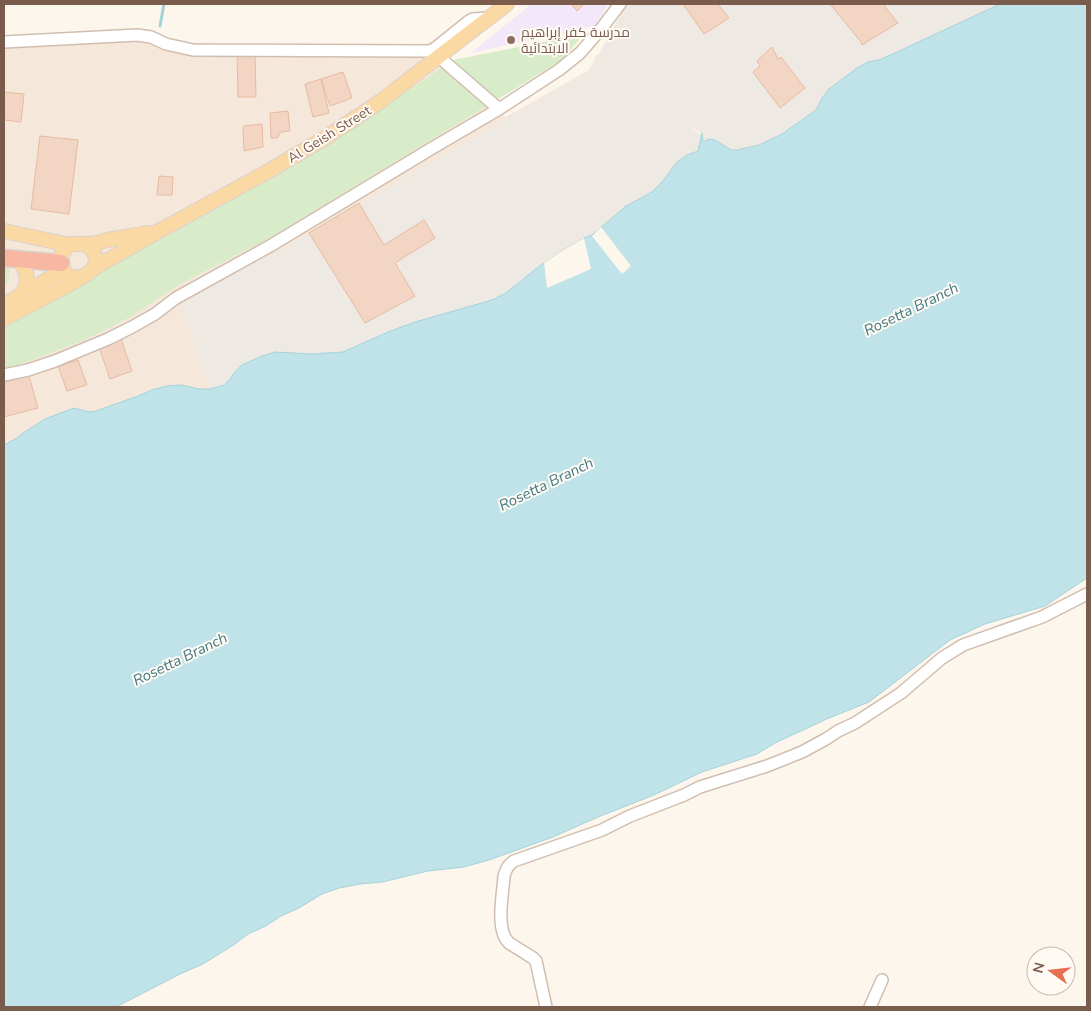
<svg xmlns="http://www.w3.org/2000/svg" width="1091" height="1011" font-family="'Nunito Sans',Cairo,sans-serif">
<rect width="100%" height="100%" fill="#fdf6ec"/>
<path fill="#f5e8da" d="M 139,36 L 190,43 L 425,50 L 506,117 L 589,70 L 597,54 L 701,135 L 695,152 L 222,385 L 4,447 L 4,41 Z"/>
<path fill="#efe9e4" d="M 627,4 L 1000,4 L 897,52 L 879,60 L 868,62 L 857,68 L 829,89 L 822,98 L 816,110 L 782,134 L 759,145 L 737,150 L 731,150 L 715,140 L 703,142 L 703,135 L 654,100 L 702,136 L 698,151 L 687,155 L 676,163 L 663,181 L 652,192 L 637,199 L 601,227 L 592,236 L 584,238 L 560,252 L 537,268 L 506,293 L 492,300 L 415,322 L 388,332 L 343,352 L 312,354 L 290,353 L 234,373 L 231,378 L 224,385 L 210,389 L 181,302 L 189,294 L 279,251 L 589,71 Z"/>
<path fill="#f3e8fa" d="M 531,4 L 608,4 L 595,26 L 471,53 Z"/>
<path fill="#d8ecc9" d="M 584,34 L 562,60 L 268,239 L 180,284 L 132,316 L 87,339 L 4,371 L 4,327 L 366,119 L 453,60 Z
M 4,266 L 10,269 L 9,280 L 4,288 Z"/>
<path fill="#bfe3e8" stroke="#a5d3da" d="M 1000,4 L 1087,4 L 1087,578 L 1045,606 L 985,624 L 950,640 L 869,702 L 829,718 L 775,743 L 757,754 L 702,772 L 654,795 L 598,817 L 553,837 L 489,860 L 464,867 L 428,871 L 382,882 L 360,884 L 339,888 L 322,894 L 299,908 L 281,916 L 266,926 L 248,934 L 235,944 L 203,964 L 180,974 L 116,1007 L 4,1007 L 4,445 L 17,438 L 23,433 L 45,419 L 74,408 L 89,412 L 96,411 L 138,396 L 152,390 L 167,386 L 181,385 L 199,389 L 210,389 L 224,385 L 231,378 L 234,373 L 242,365 L 262,356 L 275,352 L 312,354 L 343,352 L 388,332 L 415,322 L 492,300 L 506,293 L 537,268 L 560,252 L 584,238 L 592,235 L 626,206 L 652,192 L 663,181 L 676,163 L 687,155 L 698,151 L 702,133 L 703,142 L 709,139 L 715,140 L 731,150 L 737,150 L 759,145 L 782,134 L 816,110 L 822,98 L 829,89 L 857,68 L 868,62 L 879,60 L 897,52 Z"/>
<path fill="#fdf6ec" d="M 601,227 L 631,266 L 622,274 L 592,236 Z
M 584,238 L 591,269 L 547,288 L 544,263 L 560,252 Z"/>
<g fill="none" stroke-linecap="round" stroke-linejoin="round">
<path stroke="#a5d3da" stroke-width="3" d="M 160,26 L 164,4"/>
</g>
<path fill="#f3d5c3" stroke="#e6bba3" d="M 571,4 L 584,4 L 577,11 Z
M 683,4 L 718,4 L 729,18 L 704,34 Z
M 830,4 L 883,4 L 898,23 L 862,45 L 861,42 Z
M 772,47 L 778,59 L 781,57 L 805,88 L 780,108 L 753,72 L 760,66 L 757,61 Z
M 237,52 L 255,52 L 256,97 L 238,97 Z
M 343,72 L 352,98 L 330,106 L 321,79 Z
M 321,79 L 329,113 L 313,117 L 305,84 Z
M 4,92 L 24,94 L 21,122 L 4,120 Z
M 288,111 L 290,131 L 281,132 L 277,138 L 271,138 L 270,113 Z
M 262,124 L 263,147 L 244,151 L 243,130 L 244,126 Z
M 40,136 L 78,140 L 69,214 L 31,209 Z
M 159,176 L 173,177 L 172,195 L 157,195 Z
M 359,203 L 384,245 L 424,220 L 435,238 L 395,263 L 415,296 L 365,323 L 309,233 Z
M 121,339 L 132,371 L 110,379 L 99,347 Z
M 78,360 L 87,385 L 67,391 L 58,366 Z
M 29,376 L 38,408 L 4,417 L 4,382 Z"/>
<g fill="none" stroke-linecap="round" stroke-linejoin="round">
<g stroke="#d1beb0" stroke-width="14">
<path id="minor" d="M 4,42 L 137,35 L 151,37 L 166,44 L 193,50 L 425,51 L 429,51 L 434,49 L 469,21 L 473,19 L 487,18
M 439,57 L 499,109
M 4,375 L 28,370 L 55,361 L 108,339 L 132,327 L 155,314 L 176,298 L 270,246 L 434,147 L 499,109 L 559,70 L 580,53 L 601,29 L 620,4
M 546,1007 L 536,961 L 533,958 L 509,943 C 495,930 503,894 504,876 C 506,869 508,865 514,861 L 602,830 L 630,816 L 684,795 L 700,787 L 767,766 L 802,752 L 826,739 L 838,731 L 855,723 L 901,693 L 942,658 L 963,645 L 1042,617 L 1087,594
M 870,1007 L 882,980"/>
</g>
<g stroke="#dad1cd" stroke-width="16">
<path id="major" d="M 4,231 L 70,245
M 86,244 C 116,266 69,294 61,265 C 60,259 61,252 66,248 C 73,241 80,245 88,244 C 94,244 101,242 107,240 C 121,238 135,235 149,233
M 18,260 C 28,270 29,281 23,293
M 94,268 L 159,231 L 267,172 L 325,138 L 381,101 L 507,4
M 4,305 L 64,270
M 4,319 L 81,278"/>
</g>
<g stroke="#dad1cd" stroke-width="19">
<path id="highway" d="M 4,258 L 61,263"/>
</g>
<use href="#minor" stroke="#fff" stroke-width="11"/>
<use href="#major" stroke="#fbd9a5" stroke-width="14"/>
<use href="#highway" stroke="#f7b7a3" stroke-width="16"/>
</g>
<circle fill="#8d6e63" stroke="#fffaf3" stroke-width="2" cx="511" cy="40" r="5"/>
<g text-anchor="middle" stroke-width="4" stroke-linejoin="round" paint-order="stroke">
<g font-size="14" fill="#785e54" stroke="#fffaf3" text-anchor="start">
<text x="521" y="37">مدرسة كفر إبراهيم<tspan x="521" dy="16">الابتدائية</tspan></text>
</g>
<g font-size="14" fill="#7a5c4d" stroke="#fffaf3">
<text transform="translate(329 134) rotate(-32)" y="5">Al Geish Street</text>
</g>
<g font-size="15" font-style="italic" fill="#437c86" stroke="#fffaf3">
<text transform="translate(911 309) rotate(-26)" y="5">Rosetta Branch</text>
<text transform="translate(546 484) rotate(-26)" y="5">Rosetta Branch</text>
<text transform="translate(180 659) rotate(-26)" y="5">Rosetta Branch</text>
</g>
</g>
<rect width="1091" height="1011" fill="none" stroke="#7a5c4d" stroke-width="10"/>
<g transform="translate(1051 971) rotate(285)"><circle r="24" fill="#fffaf3" stroke="#cabbb1"/>
<path d="M0-4L9 19L0 12L-9 19Z" fill="#e76f51"/>
<text y="-8" font-size="14" font-weight="bold" text-anchor="middle" fill="#7a5c4d">N</text>
</g>
</svg>
